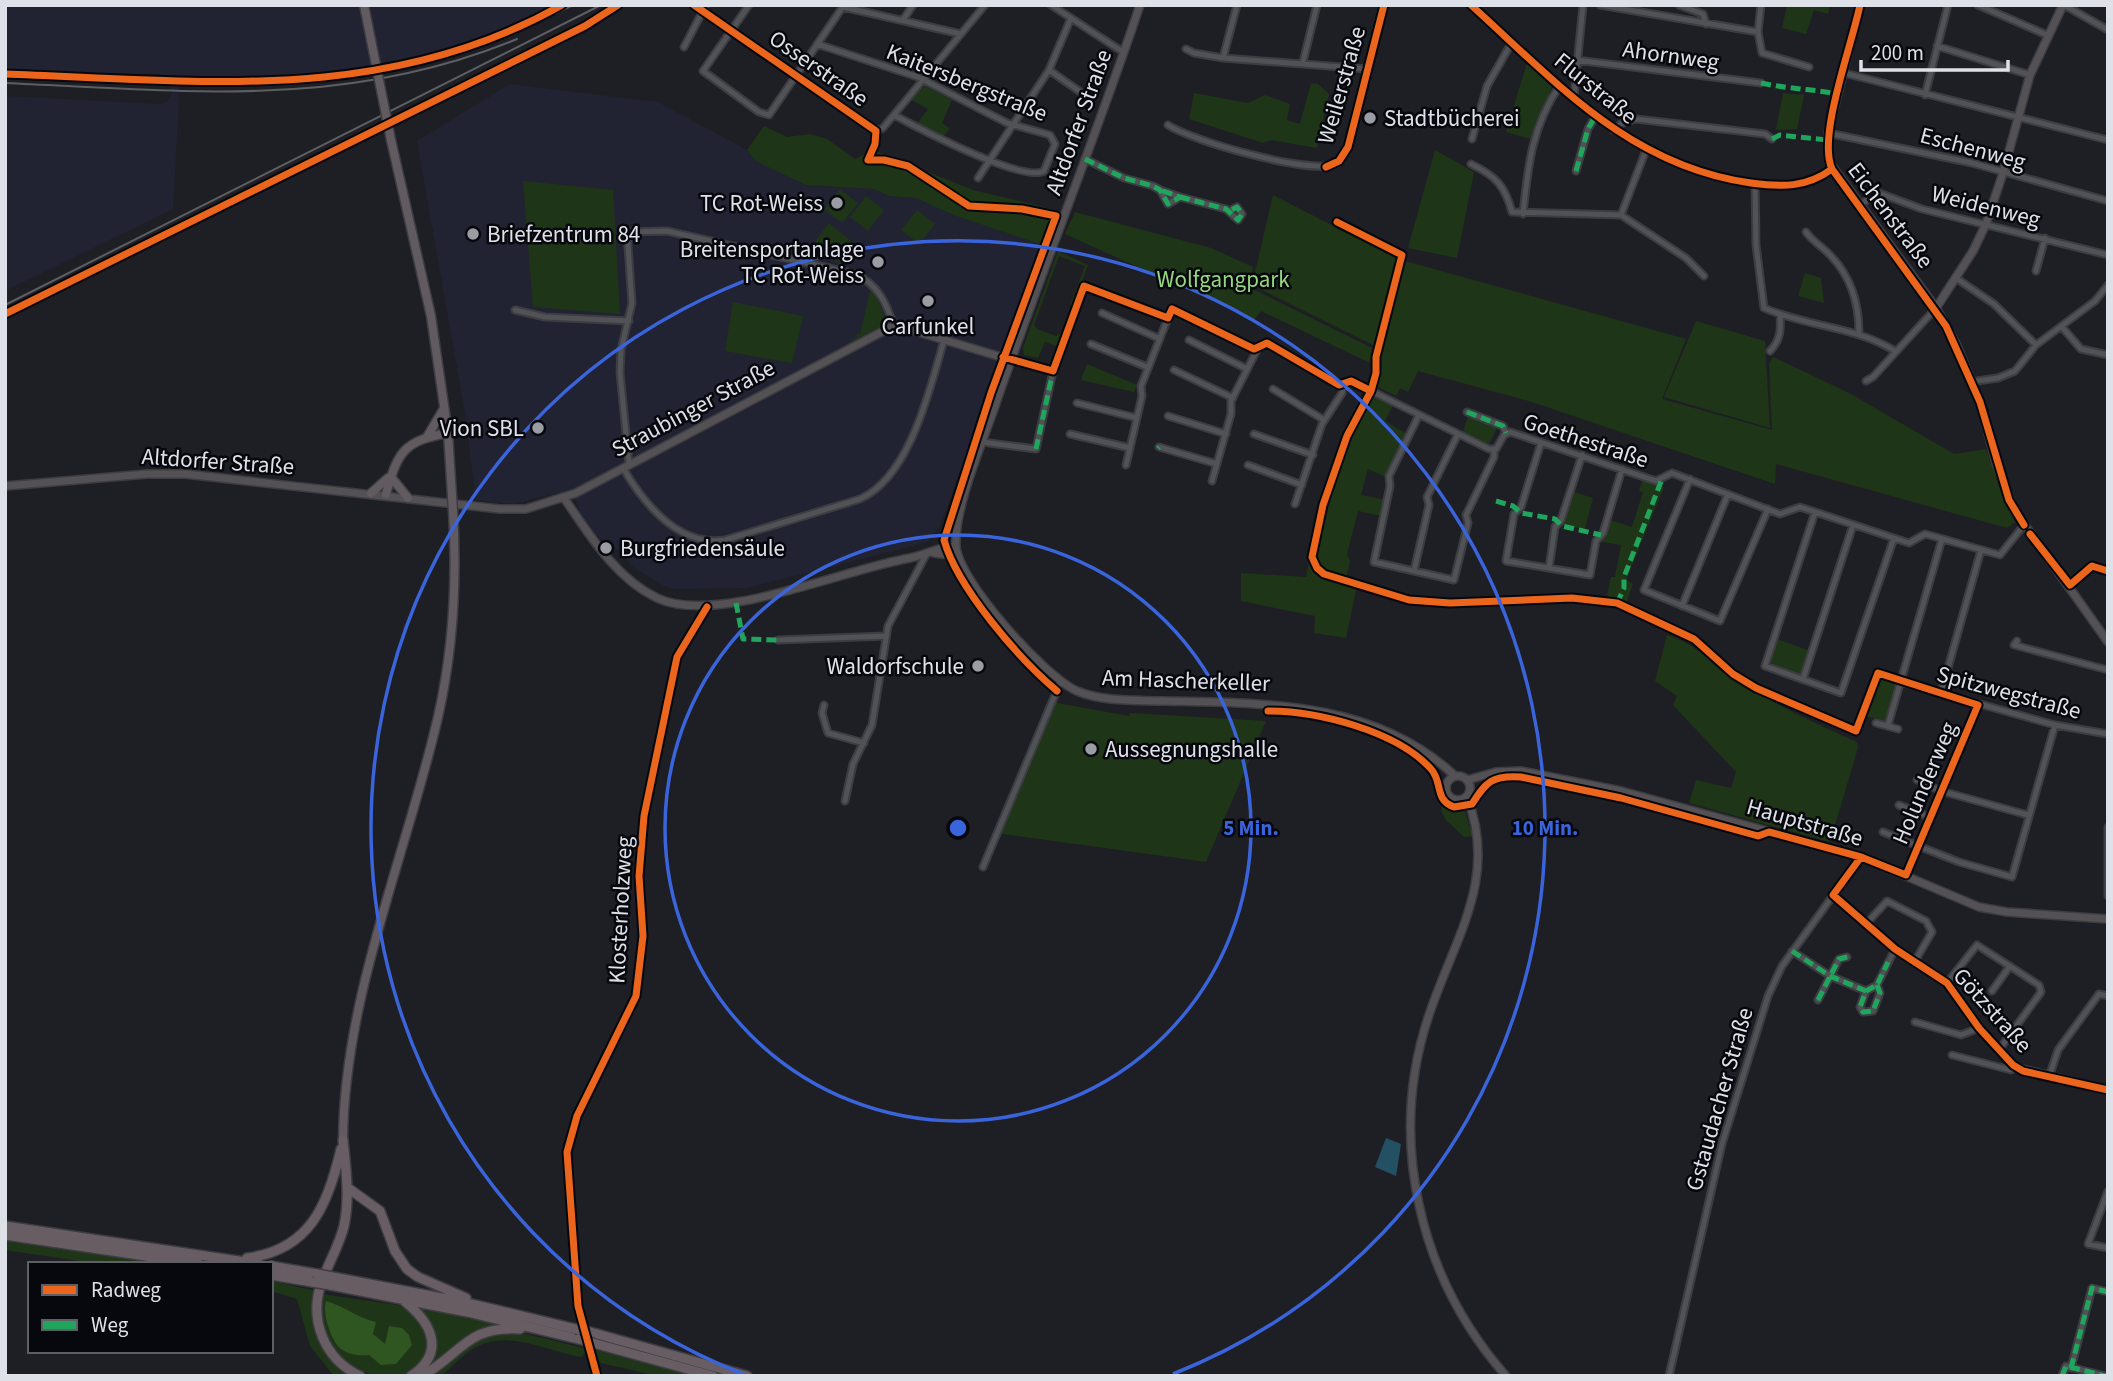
<svg xmlns="http://www.w3.org/2000/svg" width="2113" height="1381" font-family="'Source Sans 3',sans-serif">
<rect width="100%" height="100%" fill="#1e1f25"/>
<path fill="#212332" d="M 5,5 L 359,5 L 361,11 L 381,5 L 559,5 L 484,39 L 372,70 L 312,79 L 180,79 L 173,209 L 5,291 L 5,96 L 159,104 L 167,102 L 172,93 L 169,79 L 159,74 L 5,72 Z
M 510,84 L 658,102 L 747,150 L 756,161 L 817,186 L 874,189 L 889,196 L 916,198 L 953,215 L 1043,245 L 940,526 L 928,542 L 747,588 L 675,589 L 664,586 L 633,567 L 620,552 L 587,529 L 571,490 L 512,504 L 476,500 L 465,413 L 417,141 Z"/>
<path fill="#1f3517" d="M 1787,5 L 1830,5 L 1828,14 L 1814,10 L 1806,34 L 1782,28 Z
M 1527,63 L 1552,87 L 1530,139 L 1506,132 Z
M 1311,83 L 1318,84 L 1329,94 L 1317,148 L 1271,140 L 1263,143 L 1189,119 L 1194,93 L 1248,103 L 1265,95 L 1290,104 L 1287,120 L 1300,124 Z
M 925,86 L 952,100 L 942,123 L 950,129 L 943,136 L 917,124 L 928,109 L 910,99 Z
M 1783,93 L 1804,95 L 1797,129 L 1776,130 Z
M 764,126 L 787,137 L 810,134 L 827,139 L 855,159 L 873,150 L 973,190 L 1056,210 L 1043,245 L 953,215 L 916,198 L 889,196 L 874,189 L 806,185 L 756,161 L 747,150 Z
M 1435,150 L 1474,172 L 1457,258 L 1408,248 Z
M 523,181 L 613,190 L 620,314 L 533,307 Z
M 840,189 L 858,203 L 842,223 L 824,209 Z
M 1273,195 L 1398,259 L 1375,346 L 1252,285 Z
M 866,196 L 884,210 L 868,231 L 850,217 Z
M 917,210 L 935,224 L 919,244 L 901,230 Z
M 1075,212 L 1211,248 L 1253,267 L 1249,287 L 1374,349 L 1370,363 L 1261,311 L 1254,320 L 1065,234 Z
M 829,223 L 856,245 L 841,265 L 813,244 Z
M 1058,251 L 1088,265 L 1073,306 L 1070,305 L 1085,266 L 1059,256 L 1034,325 L 1037,329 L 1056,336 L 1061,333 L 1070,313 L 1057,346 L 1045,342 L 1038,358 L 1024,355 L 1023,348 Z
M 1405,261 L 1686,339 L 1662,399 L 1772,430 L 1769,363 L 1773,357 L 1851,394 L 1954,454 L 1986,449 L 2001,492 L 2015,522 L 2007,528 L 1776,464 L 1775,484 L 1529,401 L 1418,371 L 1408,392 L 1400,388 L 1396,396 L 1374,385 L 1378,349 Z
M 1805,273 L 1821,278 L 1824,303 L 1798,296 Z
M 859,280 L 875,294 L 886,320 L 880,327 L 849,343 L 847,339 L 849,342 L 857,337 L 856,334 L 860,334 L 870,291 L 866,286 L 856,285 Z
M 733,302 L 803,316 L 792,363 L 725,351 Z
M 1696,321 L 1765,341 L 1770,428 L 1664,397 Z
M 1087,364 L 1137,385 L 1134,392 L 1081,380 Z
M 1368,393 L 1393,405 L 1385,421 L 1407,434 L 1386,477 L 1368,469 L 1361,495 L 1386,500 L 1382,516 L 1358,511 L 1347,554 L 1350,561 L 1346,580 L 1315,570 L 1356,590 L 1346,638 L 1314,633 L 1315,616 L 1241,601 L 1241,573 L 1306,577 C 1320,511 1337,452 1368,393 Z
M 1468,416 L 1498,426 L 1489,444 L 1463,432 Z
M 1643,479 L 1664,487 L 1626,580 L 1633,584 L 1625,606 L 1617,601 L 1606,601 L 1611,577 L 1615,577 L 1621,545 L 1602,542 L 1610,520 L 1632,527 L 1643,492 L 1639,491 Z
M 1574,492 L 1593,498 L 1585,529 L 1562,525 Z
M 1667,635 C 1696,643 1714,666 1739,682 C 1777,706 1816,724 1857,742 L 1858,748 L 1830,842 L 1689,803 L 1696,780 L 1731,788 L 1736,772 L 1673,705 L 1677,696 L 1655,681 Z
M 1777,639 L 1810,651 L 1800,676 L 1768,665 Z
M 1879,676 L 1897,682 L 1885,721 L 1865,716 Z
M 1052,702 L 1129,716 L 1130,713 L 1266,721 L 1206,862 L 996,833 Z
M 1444,804 L 1455,809 L 1464,809 L 1473,836 L 1464,837 L 1446,820 L 1441,811 Z
M 5,1241 L 166,1264 L 99,1264 L 5,1250 Z
M 271,1281 L 316,1291 L 314,1323 L 352,1376 L 334,1376 L 310,1346 L 297,1299 L 271,1291 Z
M 322,1294 L 398,1305 C 430,1321 440,1355 406,1376 C 396,1376 383,1378 373,1375 C 335,1364 317,1331 322,1294 Z
M 415,1307 L 496,1324 L 470,1334 L 423,1371 C 431,1345 441,1325 415,1307 Z
M 514,1331 L 584,1348 L 586,1352 L 581,1357 C 544,1350 504,1327 470,1351 C 459,1358 451,1368 441,1376 L 428,1376 L 478,1336 Z
M 590,1350 L 599,1351 L 694,1376 L 658,1376 L 596,1362 Z"/>
<path fill="#2f5521" d="M 326,1301 C 344,1306 358,1318 376,1322 L 373,1334 L 385,1344 L 389,1326 L 402,1328 L 409,1335 L 412,1345 L 396,1364 L 381,1365 L 369,1355 C 359,1356 349,1355 341,1349 C 331,1341 322,1313 326,1301 Z"/>
<path fill="#235063" d="M 1386,1138 L 1401,1144 L 1396,1176 L 1375,1167 Z"/>
<g fill="none" stroke-linecap="round" stroke-linejoin="round">
<g stroke="#3c3c42" stroke-width="9">
<path id="street" d="M 694,5 L 876,131 L 883,128 L 985,5
M 749,5 L 703,71 L 759,112 L 769,115 L 844,5
M 1051,5 L 1123,52
M 1600,5 L 1758,32
M 1679,5 L 1703,14 L 1706,24
M 1761,5 L 1758,32 L 1762,53 L 1809,67
M 1978,5 L 2047,35
M 2064,5 L 2108,30
M 843,7 L 961,34
M 903,20 L 913,5
M 585,26 L 618,5
M 817,44 L 918,77 L 1007,123 L 1050,135 L 1055,144 L 1044,171 C 1023,183 918,128 894,115
M 1937,46 L 2030,75
M 684,47 L 706,5
M 1186,49 L 1194,53 L 1223,58 L 1368,69
M 1223,58 L 1237,5
M 1576,60 L 1761,83
M 1303,62 L 1317,5
M 1049,70 L 1079,91
M 1844,73 L 2108,140
M 1925,95 L 1948,5
M 1574,96 L 1583,5
M 1168,125 C 1192,141 1311,175 1336,164 L 1348,147 L 1384,5
M 1613,130 L 1624,122 L 1636,119 L 1765,134 L 1772,139
M 1828,133 L 1972,163 L 2108,201
M 1472,139 L 1487,86 L 1512,42
M 1085,159 L 1124,178 L 1153,186 L 1160,190 L 1168,204 L 1180,197 L 1160,190
M 1471,164 C 1496,176 1505,186 1512,212 L 1621,215 L 1686,258 L 1704,276
M 1576,171 L 1588,129 L 1595,117
M 978,178 L 1049,70 L 1071,18
M 1755,183 L 1756,245 L 1764,308 C 1807,327 1855,326 1895,351
M 1180,197 L 1226,209 L 1238,220 L 1242,214 L 1237,207 L 1229,211
M 1859,205 L 1879,193 L 1922,209 L 2108,255
M 1523,214 C 1528,165 1532,126 1560,85
M 1621,215 L 1646,150
M 1806,232 C 1813,242 1823,247 1831,256 C 1851,277 1859,304 1859,333
M 2036,271 L 2045,238
M 1956,278 L 1994,304 L 2036,345
M 515,310 L 545,317 L 629,321
M 1102,313 L 1160,339
M 2062,327 L 2081,349 L 2108,355
M 1189,340 L 1247,369
M 1091,344 L 1147,367
M 1770,351 C 1781,340 1781,329 1780,314
M 1011,360 L 1053,371
M 1174,370 L 1233,398
M 1866,381 L 1873,377 L 1936,308
M 1970,382 L 1998,378 L 2015,371 L 2036,345 L 2095,301 L 2108,285
M 1273,389 L 1324,420
M 1077,403 L 1137,418
M 1467,412 L 1503,426 L 1506,433
M 1419,415 L 1389,476 L 1390,486 L 1374,562 L 1454,580 L 1468,523 L 1466,515 L 1494,457 L 1494,450
M 1168,416 L 1226,434
M 1070,434 L 1130,448
M 1254,434 L 1313,455
M 982,442 L 1036,449 L 1053,371 L 1084,286 L 1168,318 L 1172,309 L 1254,349 L 1267,343 L 1339,385 L 1353,382 L 1489,449 L 1496,449 L 1504,435 L 1510,432 L 1656,481 L 1672,473 L 1780,514 L 1800,507 L 1909,543 L 1925,534 L 2000,555 L 2024,525
M 1541,443 L 1521,507 L 1514,514 L 1506,561 L 1590,575 L 1596,541 L 1603,533 L 1622,469
M 1159,447 L 1217,464
M 629,464 L 620,373 L 621,350 L 632,303 L 627,232 L 667,231 L 855,274 C 878,284 887,304 894,327
M 1126,465 L 1142,396 L 1141,386 L 1168,318
M 1248,465 L 1302,485
M 623,468 C 644,504 679,547 725,540 L 860,499 C 910,477 930,389 944,340
M 1690,479 L 1644,590 L 1720,621 L 1768,509
M 1212,481 L 1231,414 L 1231,401 L 1257,350
M 1295,504 L 1322,424 L 1342,393 L 1343,386
M 1815,512 L 1765,666 L 1841,693 L 1894,538
M 1549,568 L 1555,527 L 1561,520 L 1582,455
M 1414,571 L 1429,505 L 1427,497 L 1458,434
M 2070,585 L 2092,566 L 2108,571
M 1682,606 L 1728,494
M 778,640 L 886,636
M 2017,641 L 2014,645 L 2108,670
M 1803,679 L 1853,525
M 1901,682 L 2055,725 L 2108,734
M 1941,693 L 1981,550
M 824,705 L 822,713 L 828,733 L 864,743
M 1876,723 L 1898,729
M 1888,725 L 1942,539
M 1917,780 L 1941,791 L 2028,815
M 845,801 L 853,764 L 872,725 L 888,626 L 926,555
M 1899,805 L 1929,817
M 2108,827 L 2108,896
M 1883,832 L 1959,862 L 2012,877 L 2055,725
M 983,867 L 1060,683
M 1906,875 L 1978,705
M 1833,895 L 1895,949 L 1947,983 L 1979,1028 L 2016,1067 L 2108,1090
M 1867,923 L 1887,901 L 1926,921 L 1932,932 L 1915,961
M 1792,951 L 1830,976 L 1866,991
M 1947,983 L 1977,945 L 2039,985 L 2041,992 L 1999,1050
M 1877,985 L 1880,993 L 1873,1011 L 1863,1012 L 1860,1007 L 1866,991 L 1877,985 L 1895,949
M 1992,991 L 2010,966
M 1818,1000 L 1839,959 L 1847,957
M 1915,1022 L 1961,1035 L 1979,1028
M 1952,1055 L 2011,1070 L 2016,1067
M 2049,1077 L 2058,1050 L 2099,994 L 2108,996
M 2108,1191 L 2088,1244 L 2108,1248
M 585,1332 L 578,1306 L 567,1152 L 577,1116 L 636,996 L 643,936 L 639,876 L 644,816 L 677,657 L 707,607
M 587,1342 L 597,1376
M 2071,1368 L 2092,1288 L 2108,1292
M 1669,1376 L 1722,1144 L 1768,996 L 1782,966 L 1861,857
M 2062,1376 L 2066,1366 L 2105,1376"/>
</g>
<g stroke="#3c3c42" stroke-width="10">
<path id="secondary" d="M 1140,5 C 1095,140 1041,272 995,406 C 982,444 954,508 956,546 C 958,581 1045,677 1077,691 C 1104,702 1135,700 1163,701 C 1265,703 1376,701 1455,776
M 1471,5 C 1557,83 1630,166 1751,183 C 1782,187 1806,188 1832,169
M 1860,5 L 1828,133 L 1829,162 L 1936,308 L 1956,344 L 1980,402 L 1996,463 L 2014,510 L 2108,642
M 1936,308 L 1973,251 L 1986,224 L 2003,173 L 2030,75 L 2063,5
M 5,486 L 147,474 L 185,474 L 500,509 L 526,509 L 576,493 L 891,327 L 905,328 L 1011,360
M 564,498 C 589,534 615,578 657,598 C 716,626 844,569 910,558 C 926,555 941,546 956,546
M 934,553 L 957,556
M1446 788a12 12 0 1 1 24 0a12 12 0 1 1-24 0Z
M 1467,780 L 1496,772 L 1521,771 L 1621,791 L 1861,857 L 1979,907 L 2007,912 L 2108,919
M 1467,797 C 1499,879 1454,939 1429,1015 C 1387,1140 1419,1277 1506,1376"/>
</g>
<g stroke="#3c3c42" stroke-width="11">
<path id="primary" d="M 391,140 L 431,316 L 448,433 L 452,496
M 427,437 L 443,410
M 391,477 L 408,498
M 371,493 L 388,478
M 386,494 C 398,452 403,441 448,433
M 343,1140 C 344,997 406,856 438,717 C 453,651 457,578 453,511"/>
</g>
<g stroke="#3c3c42" stroke-width="12">
<path id="highway" d="M 343,1140 C 346,1169 350,1198 344,1226 C 339,1246 329,1262 322,1281 C 308,1319 324,1359 360,1376
M 348,1188 L 380,1211 L 395,1251 L 407,1269 L 418,1277 L 466,1298
M 5,1226 L 259,1264
M 5,1235 L 199,1264
M 247,1258 C 310,1250 328,1205 341,1149
M 271,1266 L 317,1274
M 271,1275 L 312,1282
M 333,1277 L 468,1303 L 576,1329
M 330,1285 L 467,1312 L 578,1339
M 404,1301 C 431,1322 447,1352 411,1376
M 590,1332 L 747,1376
M 593,1343 L 713,1376
M 422,1376 C 461,1354 468,1325 520,1329"/>
</g>
<use href="#street" stroke="#505256" stroke-width="5"/>
<use href="#secondary" stroke="#545155" stroke-width="7"/>
<use href="#primary" stroke="#615a5f" stroke-width="8"/>
<use href="#highway" stroke="#675d62" stroke-width="9"/>
<path stroke="#5d5e62" stroke-width="2" d="M 506,37 L 573,5
M 5,83 C 185,91 345,110 517,39
M 5,305 L 601,5"/>
<g stroke="#3c3c42" stroke-width="11" stroke-linecap="butt">
<path id="primary-bridge" d="M 364,5 L 391,140
M 452,496 L 453,511"/>
</g>
<g stroke="#3c3c42" stroke-width="12" stroke-linecap="butt">
<path id="highway-bridge" d="M 317,1274 L 333,1277
M 312,1282 L 330,1285
M 576,1329 L 590,1332
M 578,1339 L 593,1343"/>
</g>
<use href="#primary-bridge" stroke="#615a5f" stroke-width="8"/>
<use href="#highway-bridge" stroke="#675d62" stroke-width="9"/>
<path stroke="#20a55d" stroke-width="5" stroke-dasharray="10 5" stroke-linecap="butt" d="M 1761,83 C 1788,89 1812,89 1838,94
M 1772,139 L 1780,135 L 1827,140
M 1085,159 L 1124,178 L 1153,186 L 1160,190 L 1168,204 L 1180,197 L 1160,190
M 1576,171 L 1588,129 L 1595,117
M 1180,197 L 1226,209 L 1238,220 L 1242,214 L 1237,207 L 1229,211
M 1467,412 L 1503,426 L 1506,433
M 1158,448 L 1159,447
M 1036,449 L 1053,371
M 1496,501 L 1513,506 L 1521,513 L 1555,519 L 1562,526 L 1601,535
M 736,603 L 743,639 L 778,640
M 1617,603 L 1624,588 L 1624,577 L 1662,479
M 1792,951 L 1830,976 L 1866,991
M 1877,985 L 1880,993 L 1873,1011 L 1863,1012 L 1860,1007 L 1866,991 L 1877,985 L 1888,962
M 1818,1000 L 1839,959 L 1847,957
M 2071,1368 L 2092,1288 L 2108,1292
M 2062,1376 L 2066,1366 L 2105,1376"/>
<g stroke="#07080d" stroke-width="11">
<path id="cycleway" d="M 694,5 L 876,131 L 875,144 L 868,160 L 884,160 L 908,166 L 969,206 L 1022,209 L 1056,216 L 991,393 L 944,540 C 957,587 1018,658 1057,691
M 1471,5 C 1557,83 1630,166 1751,183 C 1782,187 1806,188 1832,169
M 1860,5 C 1852,45 1817,136 1832,169 L 1946,326 L 1980,402 L 2009,500 L 2024,525
M 5,74 C 199,81 385,105 562,5
M 1326,167 L 1339,161 L 1348,147 L 1384,5
M 5,314 L 585,26 L 618,5
M 1003,357 L 1053,371 L 1084,286 L 1168,318 L 1172,309 L 1254,349 L 1267,343 L 1339,385 L 1351,381 L 1371,391
M 2030,534 L 2070,585 L 2092,566 L 2108,571
M 1268,711 C 1318,711 1397,731 1431,769 C 1443,782 1434,800 1454,807 L 1472,804 C 1486,782 1492,775 1521,777 L 1621,798 L 1758,836 L 1769,832 L 1861,857 L 1906,875 L 1978,705 L 1878,673 L 1856,731 L 1756,688 L 1733,674 L 1694,639 L 1617,603 L 1572,598 L 1450,603 L 1409,600 L 1324,574 L 1317,568 L 1312,557 L 1323,505 L 1347,436 L 1371,391 L 1376,373 L 1376,357 L 1402,255 L 1337,222
M 1861,857 L 1833,895 L 1895,949 L 1947,983 L 1979,1028 L 2013,1065 L 2023,1071 L 2108,1090
M 597,1376 L 578,1306 L 567,1152 L 577,1116 L 636,996 L 643,936 L 639,876 L 644,816 L 677,657 L 707,607"/>
</g>
<use href="#cycleway" stroke="#eb651d" stroke-width="7"/>
</g>
<g fill="none" stroke="#3a64db" stroke-width="3.5">
<circle cx="958" cy="828" r="293"/>
<path d="M743 1374A587 587 0 1 1 1173 1374"/>
</g>
<g fill="#9b9da4" stroke="#07080d" stroke-width="2.5">
<circle cx="1370" cy="118" r="7"/>
<circle cx="837" cy="203" r="7"/>
<circle cx="473" cy="234" r="7"/>
<circle cx="878" cy="262" r="7"/>
<circle cx="928" cy="301" r="7"/>
<circle cx="538" cy="428" r="7"/>
<circle cx="606" cy="548" r="7"/>
<circle cx="978" cy="666" r="7"/>
<circle cx="1091" cy="749" r="7"/>
</g>
<g text-anchor="middle" stroke-width="5" stroke-linejoin="round" paint-order="stroke">
<g font-size="23" fill="#dfe1e9" stroke="#07080d">
<text transform="translate(1671 55) rotate(8)" y="8">Ahornweg</text>
<text transform="translate(819 68) rotate(35)" y="8">Osserstraße</text>
<text transform="translate(967 82) rotate(22)" y="8">Kaitersbergstraße</text>
<text transform="translate(1341 85) rotate(-74)" y="8">Weilerstraße</text>
<text transform="translate(1596 88) rotate(39)" y="8">Flurstraße</text>
<text transform="translate(1078 122) rotate(-70)" y="8">Altdorfer Straße</text>
<text transform="translate(1973 148) rotate(15)" y="8">Eschenweg</text>
<text transform="translate(1986 206) rotate(14)" y="8">Weidenweg</text>
<text transform="translate(1891 215) rotate(53)" y="8">Eichenstraße</text>
<text transform="translate(693 408) rotate(-28)" y="8">Straubinger Straße</text>
<text transform="translate(1586 440) rotate(18)" y="8">Goethestraße</text>
<text transform="translate(218 461) rotate(4)" y="8">Altdorfer Straße</text>
<text transform="translate(1186 680) rotate(2)" y="8">Am Hascherkeller</text>
<text transform="translate(2009 692) rotate(15)" y="8">Spitzwegstraße</text>
<text transform="translate(1924 783) rotate(-67)" y="8">Holunderweg</text>
<text transform="translate(1805 822) rotate(16)" y="8">Hauptstraße</text>
<text transform="translate(620 910) rotate(-87)" y="8">Klosterholzweg</text>
<text transform="translate(1993 1010) rotate(48)" y="8">Götzstraße</text>
<text transform="translate(1719 1099) rotate(-74)" y="8">Gstaudacher Straße</text>
</g>
<g font-size="23" fill="#dfe1e9" stroke="#07080d" text-anchor="start">
<text x="1384" y="126">Stadtbücherei</text>
<text x="823" y="211" text-anchor="end">TC Rot-Weiss</text>
<text x="487" y="242">Briefzentrum 84</text>
<text x="864" y="257" text-anchor="end">Breitensportanlage<tspan x="864" dy="26">TC Rot-Weiss</tspan></text>
<text x="928" y="334" text-anchor="middle">Carfunkel</text>
<text x="524" y="436" text-anchor="end">Vion SBL</text>
<text x="620" y="556">Burgfriedensäule</text>
<text x="964" y="674" text-anchor="end">Waldorfschule</text>
<text x="1105" y="757">Aussegnungshalle</text>
</g>
<g font-size="23" fill="#95d67e" stroke="#07080d">
<text x="1223" y="287">Wolfgangpark</text>
</g>
</g>
<circle cx="958" cy="828" r="10" fill="#3a64db" stroke="#07080d" stroke-width="3.5"/>
<g font-size="21" text-anchor="middle" font-weight="bold" fill="#3a64db" stroke="#07080d" stroke-width="5" stroke-linejoin="round" paint-order="stroke">
<text x="1251" y="835">5 Min.</text>
<text x="1545" y="835">10 Min.</text>
</g>
<rect width="2113" height="1381" fill="none" stroke="#dfe1e9" stroke-width="14"/>
<rect x="28" y="1262" width="245" height="91" fill="#07080d" stroke="#5d5f65" stroke-width="2"/>
<rect x="42" y="1285" width="35" height="10" fill="#eb651d" stroke="#5d5f65" stroke-width="2"/>
<text x="91" y="1297" font-size="21" fill="#dfe1e9">Radweg</text>
<rect x="42" y="1320" width="35" height="10" fill="#20a55d" stroke="#5d5f65" stroke-width="2"/>
<text x="91" y="1332" font-size="21" fill="#dfe1e9">Weg</text>
<path d="M1861 60v10h147v-10" fill="none" stroke="#dfe1e9" stroke-width="3.5"/>
<text x="1871" y="60" font-size="21" fill="#dfe1e9" stroke="#07080d" stroke-width="5" paint-order="stroke">200 m</text>
</svg>
